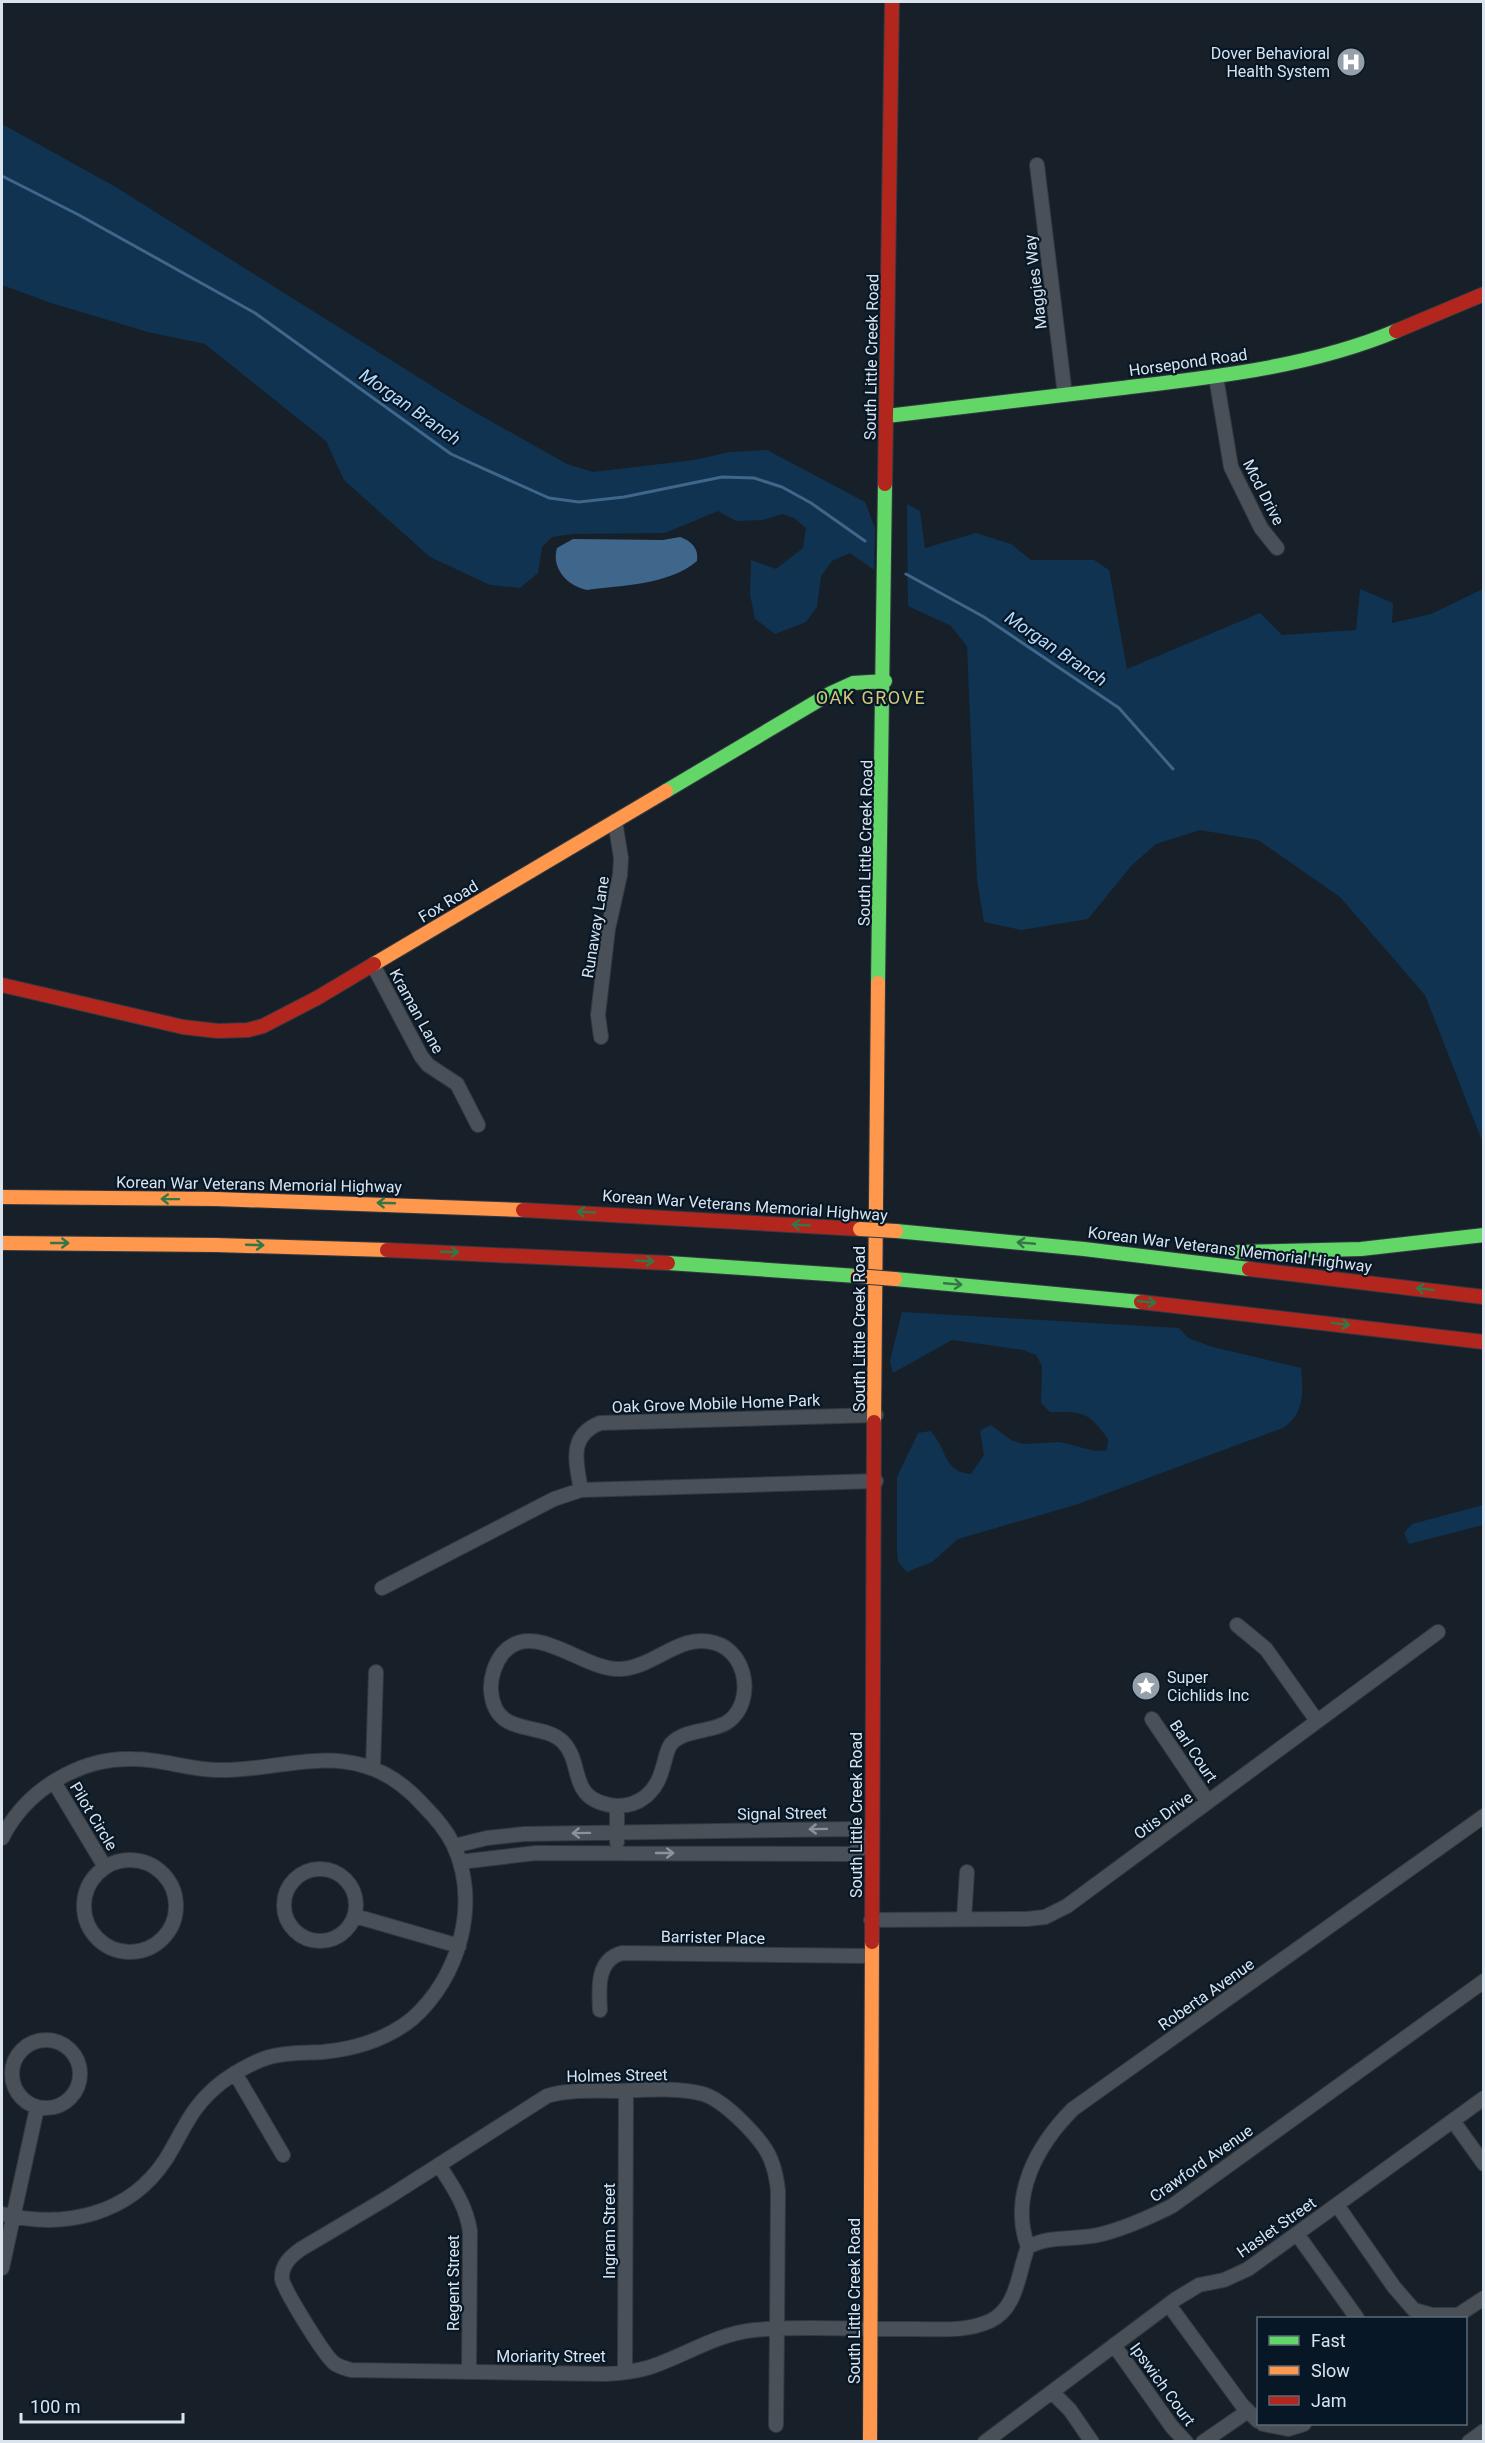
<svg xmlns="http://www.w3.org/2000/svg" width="1485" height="2443" font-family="Roboto,sans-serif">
<rect width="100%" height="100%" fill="#172029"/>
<path fill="#0f3351" d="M 2,124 L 114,186 L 464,406 L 567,464 L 593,472 L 694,460 L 730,452 L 767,450 L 865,502 L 875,528 L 874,570 L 850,553 L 832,561 L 821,576 L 817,607 L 806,622 L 775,634 L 755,619 L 750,594 L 751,560 L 776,569 L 803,548 L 806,528 L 794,518 L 782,514 L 763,520 L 736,521 L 718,511 L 665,533 L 573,534 L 552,537 L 542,547 L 538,573 L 520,588 L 490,585 L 430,557 L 344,480 L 326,441 L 205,344 L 148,332 L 51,303 L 2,285 Z
M 907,504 L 920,511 L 925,548 L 976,533 L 1011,544 L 1031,560 L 1094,560 L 1109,570 L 1127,669 L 1260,613 L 1282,635 L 1356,630 L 1360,589 L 1393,603 L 1392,623 L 1431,614 L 1483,589 L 1483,1143 L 1425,995 L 1340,897 L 1258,840 L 1200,830 L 1156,844 L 1132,865 L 1088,919 L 1021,930 L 984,922 L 977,880 L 967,646 L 951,626 L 908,606 Z
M 902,1312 L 1179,1328 L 1188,1338 L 1213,1347 L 1301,1368 C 1303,1392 1305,1413 1283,1428 L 1075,1505 L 958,1539 L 932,1562 L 907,1572 L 898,1562 L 897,1550 L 897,1477 L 918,1433 L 930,1431 C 948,1448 942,1472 971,1474 L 984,1455 L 980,1430 L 991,1425 L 1011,1440 L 1023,1444 L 1060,1442 L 1095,1451 L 1107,1450 L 1108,1439 C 1088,1411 1083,1412 1050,1412 L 1041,1403 L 1042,1366 L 1036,1355 L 1023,1350 L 952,1340 L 893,1373 L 890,1361 Z
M 1483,1505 L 1483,1525 L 1409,1544 L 1404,1533 L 1412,1524 Z"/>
<path fill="#3f678b" d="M 680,537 C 691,541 699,548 697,561 C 669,585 622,585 587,590 C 567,586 551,568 557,548 L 573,539 L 663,540 Z"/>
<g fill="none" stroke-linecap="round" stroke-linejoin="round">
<path stroke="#3f678b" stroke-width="3" d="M 2,176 L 79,215 L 255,313 L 451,454 L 549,498 L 579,502 L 624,497 L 722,477 L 754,478 L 782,487 L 811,503 L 865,541
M 906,574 L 984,617 L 1119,708 L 1173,769"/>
<g stroke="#333941" stroke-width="16">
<path id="street" d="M 1037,165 L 1065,395
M 1216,377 L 1231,467 L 1261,528 L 1277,548
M 373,965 L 421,1056 L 428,1065 L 457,1084 L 478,1125
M 601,1037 L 598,1015 L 608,929 L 620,875 L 621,858 L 615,821
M 581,1490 C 576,1462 568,1436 600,1423 L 876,1415
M 382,1588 L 554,1499 L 581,1490 L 876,1481
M 1237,1625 L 1266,1649 L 1317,1721
M 1152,1719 L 1208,1802
M 373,1769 L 376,1672
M 54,1782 L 105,1867
M 2,1838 C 26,1790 80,1757 133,1759 C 161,1759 188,1769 216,1770 C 267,1772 315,1751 365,1766 C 389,1773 408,1788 424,1806 C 435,1817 446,1830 453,1844 C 481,1903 459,1978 412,2019 C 387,2039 354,2049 323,2052 C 305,2053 287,2052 269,2057 C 253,2062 236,2072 222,2082 C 191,2106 185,2128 166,2159 C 129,2216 63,2229 2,2214
M 617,1842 L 617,1806 C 640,1806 656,1792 662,1770 C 665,1762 666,1751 671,1744 C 685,1728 713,1733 729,1721 C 755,1701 747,1652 715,1643 C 681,1632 655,1667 621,1669 C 583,1671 534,1618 503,1653 C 495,1663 490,1678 491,1691 C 495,1739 541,1720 563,1742 C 585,1765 566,1801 617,1806
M 454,1846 L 487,1838 L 524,1834 L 851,1829 L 872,1843 L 851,1854 L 536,1853 L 460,1862
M84 1906a46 46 0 1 1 92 0a46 46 0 1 1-92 0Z
M284 1905a36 36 0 1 1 72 0a36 36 0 1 1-72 0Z
M 355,1916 L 459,1946
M 964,1919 L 967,1872
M 871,1920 L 1027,1919 L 1045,1917 L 1067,1906 L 1438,1632
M 600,2010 C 599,1989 596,1960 622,1953 L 871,1956
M12 2074a34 34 0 1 1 68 0a34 34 0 1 1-68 0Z
M 235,2073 L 283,2155
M 1453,2121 L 1484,2164
M 439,2165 C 453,2187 466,2205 470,2231 L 469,2372
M 1337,2205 L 1394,2287 L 1414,2310 L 1432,2315 L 1458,2315 L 1484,2298
M 1297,2234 L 1357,2318
M 1028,2247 C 1009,2196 1037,2145 1073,2109 L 1484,1816
M 2,2268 L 37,2108
M 1169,2305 L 1242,2405 L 1258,2421
M 1114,2345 L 1172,2427 L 1186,2442
M 625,2372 L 626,2091
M 1052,2392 L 1070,2410 L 1092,2442
M 1263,2424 L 1288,2429 L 1304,2424
M 776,2425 L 777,2329 L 778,2191 C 777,2181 775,2170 771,2160 C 763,2139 724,2100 703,2094 C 676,2087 643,2090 616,2091 C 593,2091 569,2089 547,2096 L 387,2198 L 301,2249 C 291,2256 281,2265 282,2279 C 284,2290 324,2355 334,2363 C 339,2367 345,2368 351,2370 L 606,2374 C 620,2373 633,2372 647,2368 C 683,2357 715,2334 754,2330 C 806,2325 861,2330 913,2329 C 939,2329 966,2332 990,2321 C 1018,2308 1018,2272 1028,2247 C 1052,2234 1077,2241 1102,2234 C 1126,2228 1150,2217 1172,2206 L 1484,1981
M 985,2442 L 1176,2299 L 1199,2285 L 1224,2280 L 1248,2269 L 1484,2098
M 1203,2442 L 1248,2411
M 1469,2442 L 1484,2431"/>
</g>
<g stroke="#333941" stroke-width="16">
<path id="fast" d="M 887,416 C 965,407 1043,397 1122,388 C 1214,377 1310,367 1396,331
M 666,791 L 831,693 L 853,683 L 885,681
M 878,983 L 885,484
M 896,1231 L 1084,1249 L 1249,1269
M 1238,1252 L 1361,1249 L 1484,1235
M 668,1263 L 857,1276
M 895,1279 L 1141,1302"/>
</g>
<g stroke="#333941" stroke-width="16">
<path id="slow" d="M 374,964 L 666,791
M 2,1197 L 216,1199 L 523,1210
M 2,1243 L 216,1245 L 387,1250
M 874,1422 L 878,983
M 870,2442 L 872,1942"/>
</g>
<g stroke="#333941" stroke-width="16">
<path id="jam" d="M 1396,331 L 1484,294
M 885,484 L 892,2
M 2,985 L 183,1027 L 218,1031 L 248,1030 L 263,1026 L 317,998 L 374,964
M 523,1210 L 860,1229
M 387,1250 L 668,1263
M 1249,1269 L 1484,1297
M 1141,1302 L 1484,1342
M 872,1942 L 874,1422"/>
</g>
<use href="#street" stroke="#4a5057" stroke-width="14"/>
<use href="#fast" stroke="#63d668" stroke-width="14"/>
<use href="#slow" stroke="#ff974d" stroke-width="14"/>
<use href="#jam" stroke="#b3261e" stroke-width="14"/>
<g stroke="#333941" stroke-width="16" stroke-linecap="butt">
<path id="slow-bridge" d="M 860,1229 L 896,1231
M 857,1276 L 895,1279"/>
</g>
<use href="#slow-bridge" stroke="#ff974d" stroke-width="14"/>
</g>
<defs><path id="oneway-shaft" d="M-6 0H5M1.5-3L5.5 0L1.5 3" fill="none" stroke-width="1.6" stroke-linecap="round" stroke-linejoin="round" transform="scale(1.5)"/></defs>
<g stroke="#357647">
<use href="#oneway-shaft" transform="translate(170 1199) rotate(-179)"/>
<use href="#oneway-shaft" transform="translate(386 1203) rotate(-178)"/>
<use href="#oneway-shaft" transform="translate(586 1212) rotate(-177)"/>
<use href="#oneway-shaft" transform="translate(801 1225) rotate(-177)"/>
<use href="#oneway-shaft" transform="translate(60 1243)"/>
<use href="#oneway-shaft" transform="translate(1026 1243) rotate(-175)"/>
<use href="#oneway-shaft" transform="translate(255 1245) rotate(2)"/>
<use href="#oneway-shaft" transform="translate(450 1252) rotate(2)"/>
<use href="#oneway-shaft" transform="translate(645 1261) rotate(3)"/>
<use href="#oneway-shaft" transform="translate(953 1284) rotate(5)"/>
<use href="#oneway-shaft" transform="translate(1425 1289) rotate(-173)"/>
<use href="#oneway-shaft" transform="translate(1147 1302) rotate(6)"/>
<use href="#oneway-shaft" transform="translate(1341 1324) rotate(7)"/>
</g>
<g stroke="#8a939b">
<use href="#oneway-shaft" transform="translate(818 1829) rotate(179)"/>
<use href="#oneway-shaft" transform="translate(581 1833) rotate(179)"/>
<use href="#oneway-shaft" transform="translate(665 1853)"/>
</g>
<defs>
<g id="hospital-disc" transform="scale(1.5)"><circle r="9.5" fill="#959faa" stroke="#071726"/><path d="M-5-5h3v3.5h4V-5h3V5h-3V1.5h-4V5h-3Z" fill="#fff"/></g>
<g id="sight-disc" transform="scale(1.5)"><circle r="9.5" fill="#959faa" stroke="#071726"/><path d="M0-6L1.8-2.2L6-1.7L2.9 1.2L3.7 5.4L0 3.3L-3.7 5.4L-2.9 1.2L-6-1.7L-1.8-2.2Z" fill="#fff"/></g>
</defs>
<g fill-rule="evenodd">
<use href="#hospital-disc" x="1351" y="62"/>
<use href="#sight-disc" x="1146" y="1686"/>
</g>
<g text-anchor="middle" stroke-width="4.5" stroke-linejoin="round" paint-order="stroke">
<g font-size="16" fill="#d9e4ef" stroke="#071726" text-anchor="end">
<text x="1330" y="59">Dover Behavioral<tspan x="1330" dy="18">Health System</tspan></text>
<text x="1167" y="1683" text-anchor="start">Super<tspan x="1167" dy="18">Cichlids Inc</tspan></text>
</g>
<g font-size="16" fill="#d9e4ef" stroke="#071726">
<text transform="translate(1035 282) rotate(-97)" y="6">Maggies Way</text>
<text transform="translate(871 357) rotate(-89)" y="6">South Little Creek Road</text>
<text transform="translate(1188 362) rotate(-8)" y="6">Horsepond Road</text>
<text transform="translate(1264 492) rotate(63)" y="6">Mcd Drive</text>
<text transform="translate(865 843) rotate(-89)" y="6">South Little Creek Road</text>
<text transform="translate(448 901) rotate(-31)" y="6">Fox Road</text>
<text transform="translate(595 927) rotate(-81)" y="6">Runaway Lane</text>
<text transform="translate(417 1011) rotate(61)" y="6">Kraman Lane</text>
<text transform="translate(259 1184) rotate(1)" y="6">Korean War Veterans Memorial Highway</text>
<text transform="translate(745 1205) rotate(4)" y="6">Korean War Veterans Memorial Highway</text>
<text transform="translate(1230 1249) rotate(7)" y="6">Korean War Veterans Memorial Highway</text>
<text transform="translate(859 1329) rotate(-90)" y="6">South Little Creek Road</text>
<text transform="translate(716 1403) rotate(-2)" y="6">Oak Grove Mobile Home Park</text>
<text transform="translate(1194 1751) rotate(56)" y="6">Barl Court</text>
<text transform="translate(782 1813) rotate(-1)" y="6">Signal Street</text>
<text transform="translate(856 1815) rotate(-90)" y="6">South Little Creek Road</text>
<text transform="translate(1163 1815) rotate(-36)" y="6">Otis Drive</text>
<text transform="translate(94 1816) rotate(59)" y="6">Pilot Circle</text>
<text transform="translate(713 1937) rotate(1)" y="6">Barrister Place</text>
<text transform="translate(1206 1994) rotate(-35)" y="6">Roberta Avenue</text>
<text transform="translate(617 2075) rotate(-1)" y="6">Holmes Street</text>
<text transform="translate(1201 2163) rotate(-35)" y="6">Crawford Avenue</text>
<text transform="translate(1276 2227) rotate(-35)" y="6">Haslet Street</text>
<text transform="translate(609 2231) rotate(-90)" y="6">Ingram Street</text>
<text transform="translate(453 2283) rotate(-90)" y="6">Regent Street</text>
<text transform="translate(854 2301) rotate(-90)" y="6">South Little Creek Road</text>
<text x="551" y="2362">Moriarity Street</text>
<text transform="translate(1163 2384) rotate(54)" y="6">Ipswich Court</text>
</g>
<g font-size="18" font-style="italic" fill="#b4daff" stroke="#071726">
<text transform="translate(410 407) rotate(35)" y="6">Morgan Branch</text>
<text transform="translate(1056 649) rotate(34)" y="6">Morgan Branch</text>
</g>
<g font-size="18" letter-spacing="1.5" fill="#d3c678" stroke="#071726">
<text x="871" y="704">OAK GROVE</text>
</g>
</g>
<rect width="1485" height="2443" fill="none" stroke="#d9e4ef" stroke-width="6"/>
<rect x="1257" y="2317" width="210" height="108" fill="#071726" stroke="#5b6976" stroke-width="1.5"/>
<rect x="1269" y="2336" width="30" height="9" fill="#63d668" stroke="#5b6976" stroke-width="1.5"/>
<text x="1311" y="2347" font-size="18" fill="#d9e4ef">Fast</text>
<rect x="1269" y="2366" width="30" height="9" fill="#ff974d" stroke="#5b6976" stroke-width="1.5"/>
<text x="1311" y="2377" font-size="18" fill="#d9e4ef">Slow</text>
<rect x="1269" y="2396" width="30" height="9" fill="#b3261e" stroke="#5b6976" stroke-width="1.5"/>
<text x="1311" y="2407" font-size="18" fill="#d9e4ef">Jam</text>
<path d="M21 2413v9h162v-9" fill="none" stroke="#d9e4ef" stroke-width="3"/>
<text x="30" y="2413" font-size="18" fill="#d9e4ef" stroke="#071726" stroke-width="4.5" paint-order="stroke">100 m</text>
</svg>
